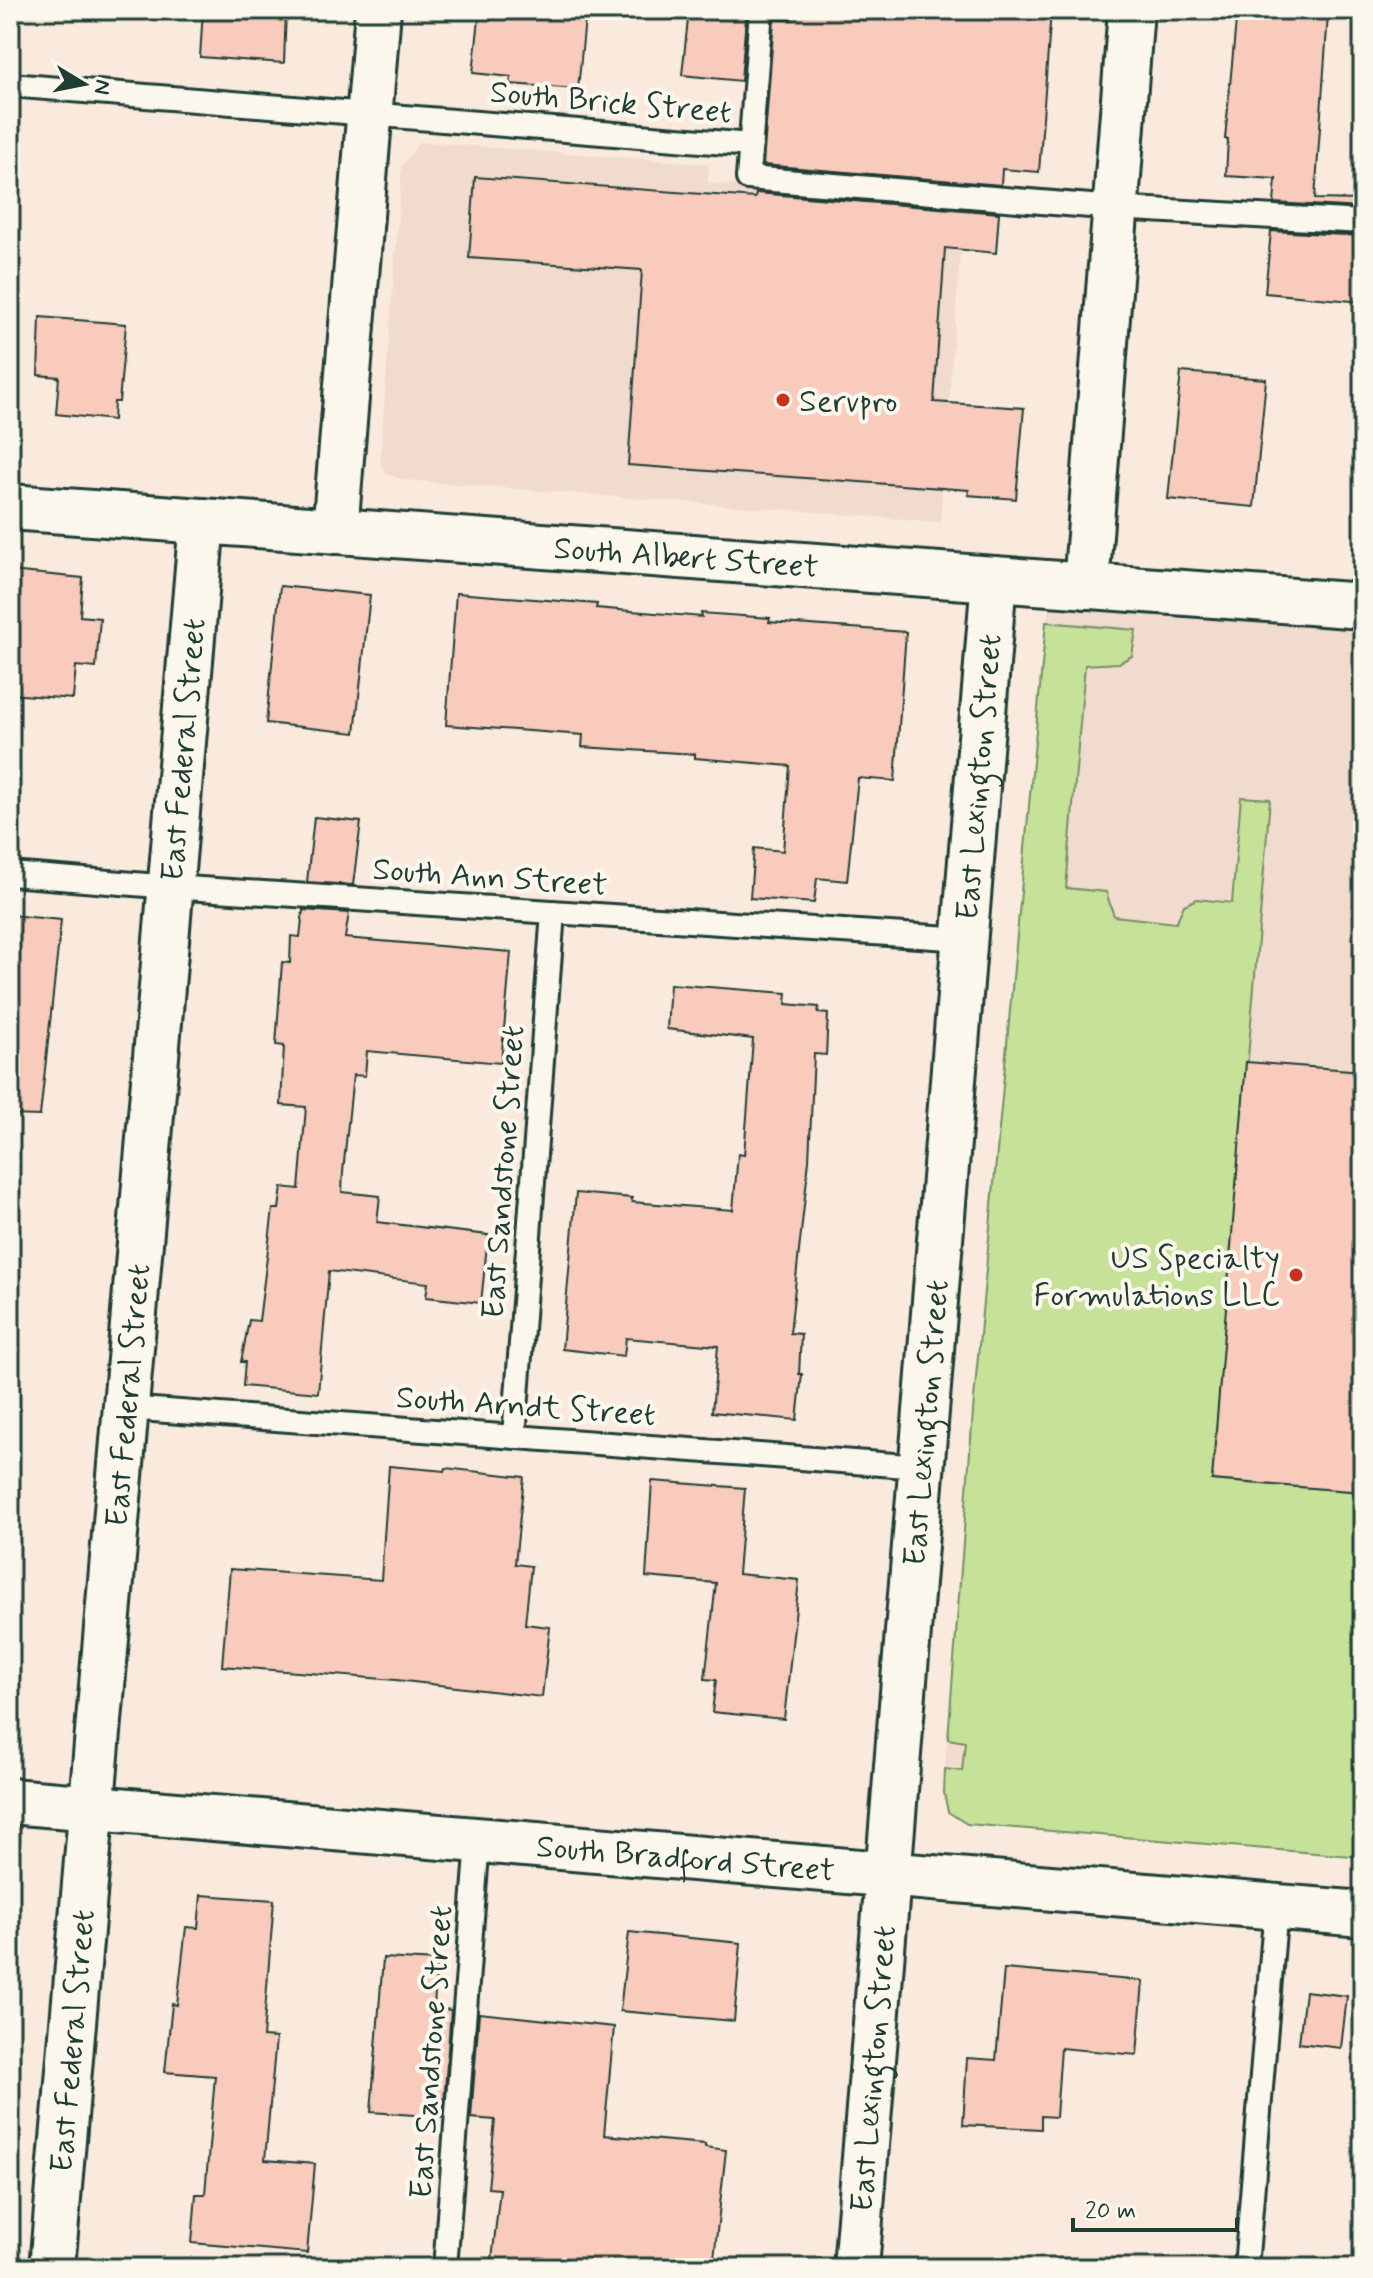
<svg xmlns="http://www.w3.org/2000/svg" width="1373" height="2278" font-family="Mynerve,sans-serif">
<rect width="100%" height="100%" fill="#faeade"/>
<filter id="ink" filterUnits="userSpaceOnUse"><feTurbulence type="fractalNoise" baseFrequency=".0125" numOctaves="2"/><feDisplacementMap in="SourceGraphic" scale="16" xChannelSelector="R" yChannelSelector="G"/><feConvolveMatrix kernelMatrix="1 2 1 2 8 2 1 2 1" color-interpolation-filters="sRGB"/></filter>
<g filter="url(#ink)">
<path fill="#f1dace" d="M 419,142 L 709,164 L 708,183 L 964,204 L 940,522 L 405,480 L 386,474 L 380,460 L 402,166 Z
M 1063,600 L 1363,623 L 1363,1857 L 967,1824 L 948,1812 L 944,1793 L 945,1769 L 974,1399 L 1046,622 L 1051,607 Z"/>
<path fill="#c6e198" stroke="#728f66" stroke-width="2" d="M 1046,622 L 1136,630 L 1132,656 L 1119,663 L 1085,665 L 1066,888 L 1106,892 L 1114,916 L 1176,923 L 1184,905 L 1197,899 L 1232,903 L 1241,797 L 1270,799 L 1212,1480 L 1363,1492 L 1363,1857 L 967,1824 L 948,1812 L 944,1793 L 945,1769 L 962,1771 L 965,1742 L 948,1739 L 974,1399 Z"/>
<path fill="#f9cbbd" stroke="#1f3d34" stroke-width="2" d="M 203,10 L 286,10 L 284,63 L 200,57 Z
M 480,10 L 580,10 L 579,19 L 585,19 L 578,89 L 510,84 L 511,77 L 473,73 Z
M 689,10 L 746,16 L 741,81 L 682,75 Z
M 792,10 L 1051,10 L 1039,172 L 1002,169 L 1001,185 L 763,165 L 774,19 L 791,20 Z
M 1237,10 L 1317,10 L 1317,13 L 1328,14 L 1315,199 L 1363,200 L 1363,208 L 1274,203 L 1276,179 L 1226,176 L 1228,139 L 1225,139 Z
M 475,177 L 755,198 L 756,193 L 999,213 L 996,253 L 945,248 L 934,402 L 1024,408 L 1016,499 L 968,495 L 969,490 L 628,465 L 642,270 L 469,258 Z
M 1271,231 L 1363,236 L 1363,302 L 1265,293 Z
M 40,317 L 126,324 L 119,402 L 114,402 L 113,420 L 56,414 L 59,377 L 38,375 Z
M 1181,372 L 1266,379 L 1254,507 L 1168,499 Z
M 10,571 L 83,578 L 80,616 L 100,618 L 96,668 L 76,666 L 73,699 L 10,694 Z
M 280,586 L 370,595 L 355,733 L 266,723 Z
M 456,593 L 597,604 L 596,608 L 702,617 L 701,613 L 770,618 L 769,622 L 906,632 L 895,781 L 858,778 L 847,881 L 817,878 L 814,903 L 750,898 L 754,848 L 783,851 L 790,766 L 695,758 L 695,754 L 582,747 L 583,735 L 446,725 Z
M 314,817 L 361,822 L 353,885 L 307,882 Z
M 303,910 L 349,913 L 345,938 L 511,952 L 501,1063 L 367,1051 L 365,1076 L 353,1075 L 343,1172 L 342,1192 L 380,1196 L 377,1222 L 488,1235 L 481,1303 L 426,1297 L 428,1283 L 329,1271 L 318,1393 L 243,1386 L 245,1362 L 241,1362 L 249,1320 L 259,1321 L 273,1209 L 279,1209 L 282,1187 L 299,1189 L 306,1107 L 281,1105 L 284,1046 L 276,1045 L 282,962 L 290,963 L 291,936 L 300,937 Z
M 10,915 L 61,920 L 40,1116 L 10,1115 Z
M 670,984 L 787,993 L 786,1004 L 819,1007 L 818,1013 L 828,1014 L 826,1055 L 814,1054 L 809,1160 L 790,1333 L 801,1334 L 799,1374 L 802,1374 L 797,1420 L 712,1412 L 718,1346 L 626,1338 L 624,1356 L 562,1349 L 576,1193 L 632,1198 L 632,1202 L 733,1210 L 738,1154 L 744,1155 L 753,1039 L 667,1029 Z
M 1246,1062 L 1363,1071 L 1363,1492 L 1212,1480 Z
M 389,1466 L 445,1471 L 446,1468 L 524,1477 L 515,1564 L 531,1566 L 525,1624 L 550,1627 L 542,1697 L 396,1680 L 222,1666 L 230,1569 L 381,1580 Z
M 652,1481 L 745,1488 L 738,1574 L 799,1580 L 784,1719 L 712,1712 L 716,1680 L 705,1679 L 716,1583 L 646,1577 Z
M 201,1895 L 274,1900 L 263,2037 L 276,2038 L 265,2160 L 315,2164 L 307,2253 L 192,2243 L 196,2194 L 205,2194 L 215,2076 L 165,2072 L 172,2004 L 177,2005 L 186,1927 L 198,1928 Z
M 629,1932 L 741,1943 L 734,2021 L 620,2011 Z
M 383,1958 L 437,1961 L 434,2008 L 451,2010 L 443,2117 L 371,2112 Z
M 1004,1969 L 1143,1981 L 1137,2055 L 1061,2048 L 1056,2117 L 1041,2116 L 1041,2129 L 963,2125 L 967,2058 L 996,2060 Z
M 1305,1991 L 1347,1996 L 1341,2048 L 1299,2043 Z
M 479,2013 L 614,2027 L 604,2135 L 705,2144 L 705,2147 L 726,2150 L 713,2268 L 571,2268 L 492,2260 L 500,2189 L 488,2188 L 495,2120 L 471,2118 Z"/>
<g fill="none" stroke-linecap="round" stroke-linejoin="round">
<g stroke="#1f3d34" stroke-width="28">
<path id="lane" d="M 761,10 L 748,178 L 1115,208 L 1363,222
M 10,85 L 751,145
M 10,874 L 171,887 L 965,939
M 126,1408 L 921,1467
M 514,1437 L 553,912
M 445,2268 L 478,1841
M 1246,2268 L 1276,1907"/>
</g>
<g stroke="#1f3d34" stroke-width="50">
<g id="street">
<path id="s1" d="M 10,507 L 1363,606"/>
<path d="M 335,531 L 378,10"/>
<path d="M 1086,586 L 1131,10"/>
<path id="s2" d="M 10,1801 L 1363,1914"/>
<path id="s3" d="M 52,2268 L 202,521"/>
<path id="s4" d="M 856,2268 L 994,579"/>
</g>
</g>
<use href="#lane" stroke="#fbf7ec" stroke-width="22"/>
<use href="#street" stroke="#fbf7ec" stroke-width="44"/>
</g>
</g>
<g fill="#c8321e" stroke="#fbf7ec" stroke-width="3">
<circle cx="783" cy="400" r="8"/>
<circle cx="1296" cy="1275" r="8"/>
</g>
<g text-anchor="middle" stroke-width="8" stroke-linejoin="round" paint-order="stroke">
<g font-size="32" fill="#1f3d34" stroke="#fbf7ec">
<text transform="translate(611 101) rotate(5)" y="11">South Brick Street</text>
<text dy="11" stroke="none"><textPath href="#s1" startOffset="678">South Albert Street</textPath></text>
<text dy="11" stroke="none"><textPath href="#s3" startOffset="1524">East Federal Street</textPath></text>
<text dy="11" stroke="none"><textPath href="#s4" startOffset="1496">East Lexington Street</textPath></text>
<text transform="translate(490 876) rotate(4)" y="11">South Ann Street</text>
<text transform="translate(502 1172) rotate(-86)" y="11">East Sandstone Street</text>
<text dy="11" stroke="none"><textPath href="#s3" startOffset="876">East Federal Street</textPath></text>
<text transform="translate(526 1405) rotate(4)" y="11">South Arndt Street</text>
<text dy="11" stroke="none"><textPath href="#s4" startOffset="848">East Lexington Street</textPath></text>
<text dy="11" stroke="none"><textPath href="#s2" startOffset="678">South Bradford Street</textPath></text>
<text dy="11" stroke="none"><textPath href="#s3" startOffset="228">East Federal Street</textPath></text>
<text transform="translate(430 2052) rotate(-86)" y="11">East Sandstone Street</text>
<text dy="11" stroke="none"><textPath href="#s4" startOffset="200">East Lexington Street</textPath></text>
</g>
<g font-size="32" fill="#1f3d34" stroke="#fbf7ec" text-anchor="start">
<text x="799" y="411">Servpro</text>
<text x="1280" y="1268" text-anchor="end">US Specialty<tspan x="1280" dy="37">Formulations LLC</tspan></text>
</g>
</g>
<rect width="1373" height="2278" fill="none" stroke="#fbf7ec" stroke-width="40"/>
<rect x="20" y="20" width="1333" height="2238" fill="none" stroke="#1f3d34" stroke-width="3" filter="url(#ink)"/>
<g transform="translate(84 84) rotate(100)" stroke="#fbf7ec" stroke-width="6" paint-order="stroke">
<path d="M0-6L14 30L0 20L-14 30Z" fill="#1f3d34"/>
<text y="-12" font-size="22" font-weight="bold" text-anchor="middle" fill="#1f3d34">N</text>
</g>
<path d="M1073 2218v12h164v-12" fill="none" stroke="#1f3d34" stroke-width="4"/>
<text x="1085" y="2218" font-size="24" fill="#1f3d34" stroke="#fbf7ec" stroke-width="6" paint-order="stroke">20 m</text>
</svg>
